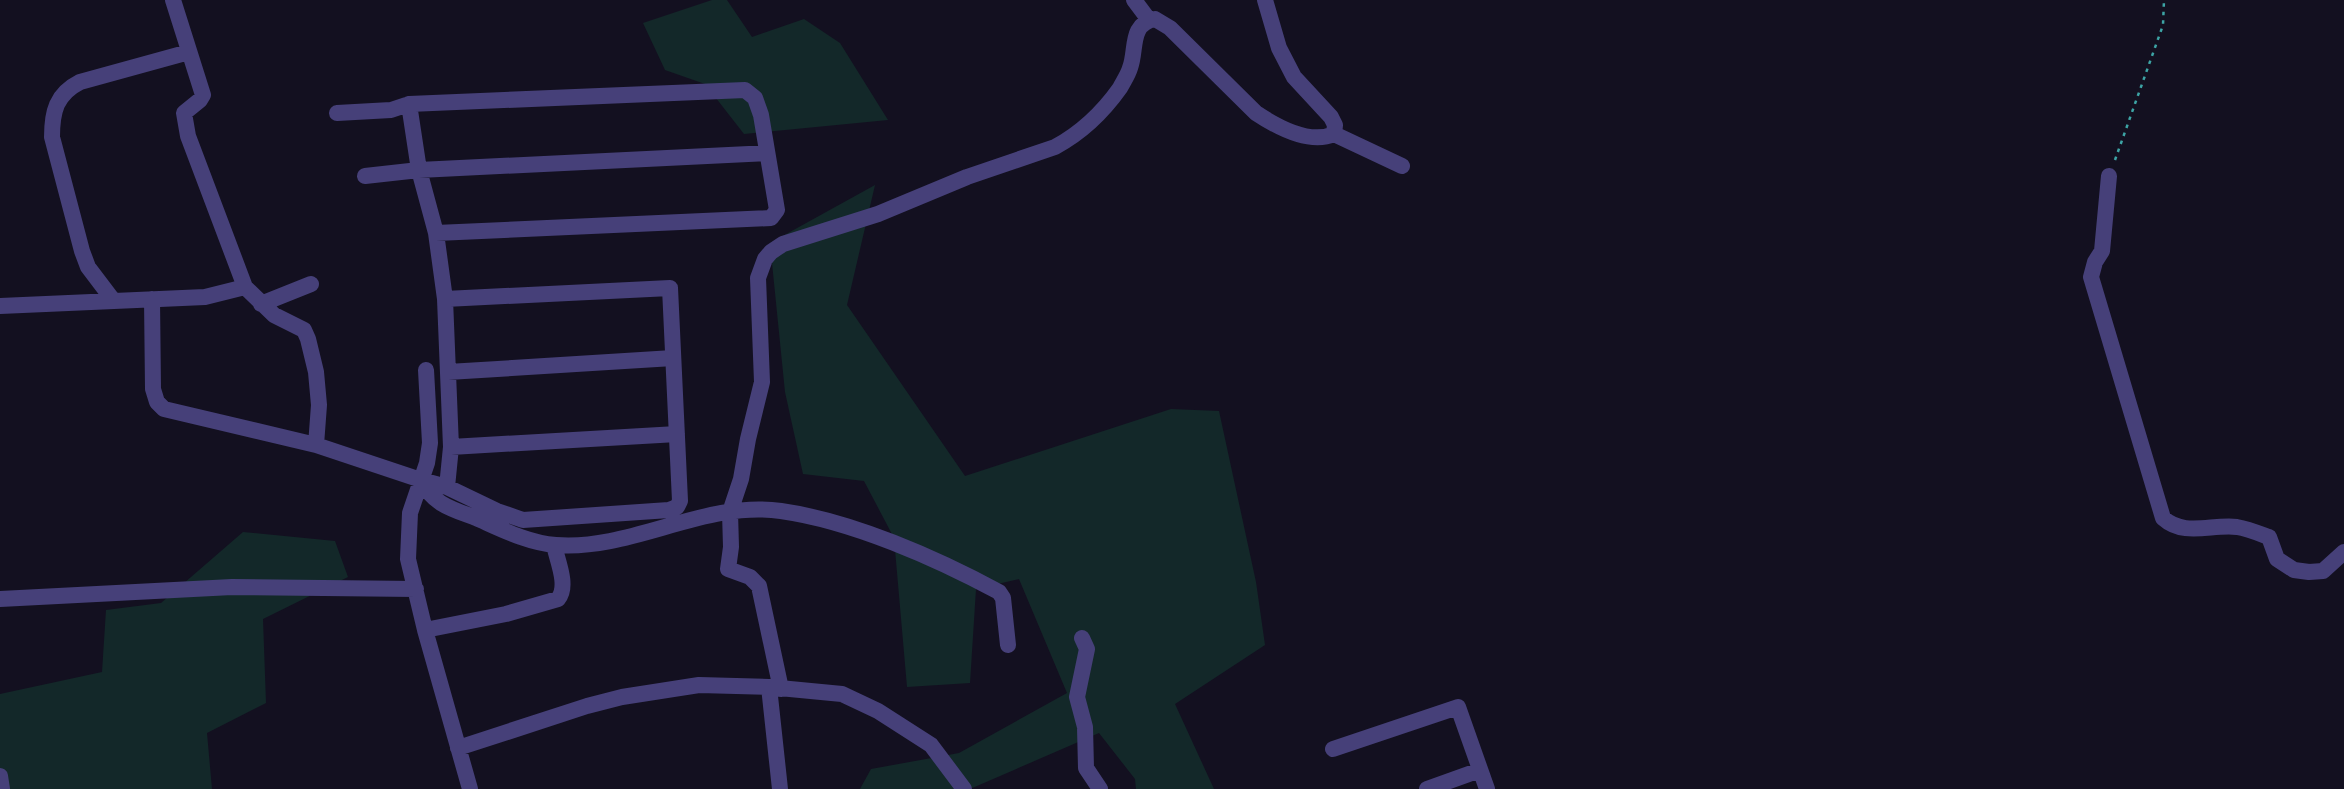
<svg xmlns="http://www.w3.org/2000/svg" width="2344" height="789" font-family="'Space Grotesk',sans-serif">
<rect width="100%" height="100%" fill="#131020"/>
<path fill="#132829" d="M 712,0 L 727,0 L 752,37 L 804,19 L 840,43 L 888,120 L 744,134 L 705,84 L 665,70 L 643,23 Z
M 875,185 L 847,305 L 965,476 L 1171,409 L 1219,411 L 1256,582 L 1265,645 L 1175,704 L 1214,789 L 1136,789 L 1135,779 L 1099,733 L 970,789 L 860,789 L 871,769 L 959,753 L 1067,693 L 1019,579 L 976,589 L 970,683 L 907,687 L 894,538 L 864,481 L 803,474 L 785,392 L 770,243 Z
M 243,532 L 335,541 L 348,577 L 263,619 L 266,703 L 207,733 L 212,789 L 0,789 L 0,694 L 102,672 L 106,610 L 161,603 Z"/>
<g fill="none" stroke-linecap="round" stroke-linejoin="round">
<path stroke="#3da4a5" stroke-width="2.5" stroke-dasharray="3.5 5" stroke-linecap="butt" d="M 2115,160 L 2163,25 L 2164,0"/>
<path stroke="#464079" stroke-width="16" d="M 173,0 L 203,95 L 200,100 L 184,113 L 188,136 L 245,287 L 274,315 L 304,330 L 308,339 L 316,372 L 319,405 L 316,445
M 1134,0 L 1149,20
M 1265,0 L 1279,48 L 1294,77 L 1331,117 L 1335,125 L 1334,134 L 1402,166
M 409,104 L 419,170 L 436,233 L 445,299 L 451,447 L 447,487
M 337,113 L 391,110 L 409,104 L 745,90 L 755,98 L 761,115 L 777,210 L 771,218 L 436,233
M 365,176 L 419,170 L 767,153
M 2109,176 L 2102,251 L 2095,262 L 2091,277 L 2163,518 C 2184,537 2211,524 2237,527 C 2248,529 2258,533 2269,537 L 2277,559 L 2294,570 L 2309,572 L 2323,571 L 2344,552
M 152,299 L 153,389 L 157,402 L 164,409 L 316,445 L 421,480 L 447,487 L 497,511 L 523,520 L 669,510 L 677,507 L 680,501 L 670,288 L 445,299
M 113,300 L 88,267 L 82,251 L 52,137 C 52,112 56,94 80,82 L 189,52
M 261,304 L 311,284
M 0,306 L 205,297 L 245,287
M 426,370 L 430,443 L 427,463 L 410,513 L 408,559 L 425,630 L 470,789
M 448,372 L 673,358
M 451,447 L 677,434
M 421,480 C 432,504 452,509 476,518 C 501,529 528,543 556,545 C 632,551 704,500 781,511 C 852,521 936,558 999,592 L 1003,598 L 1008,645
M 0,599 L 232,587 L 416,589
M 425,630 L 506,614 L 558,599 C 569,586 557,560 554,545
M 1082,638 L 1087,649 L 1077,697 L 1085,727 L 1086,768 L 1100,789
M 769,687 L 780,789
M 781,689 L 759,586 L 750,577 L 728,569 L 731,547 L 730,512 L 741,479 L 748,439 L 762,382 L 758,278 L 765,259 L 771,252 L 783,244 L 878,214 L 967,177 L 1055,147 C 1081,133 1103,112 1120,88 C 1123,82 1128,75 1130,68 C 1137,50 1129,24 1155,19 L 1170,28 L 1256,113 C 1277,127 1309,145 1334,134
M 458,748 L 587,706 L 622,697 L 699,685 L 769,687 L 842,694 L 878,711 L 931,745 L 964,789
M 1333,749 L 1458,707 L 1487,789
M 0,776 L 2,789
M 1427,789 L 1480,770"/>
</g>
</svg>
